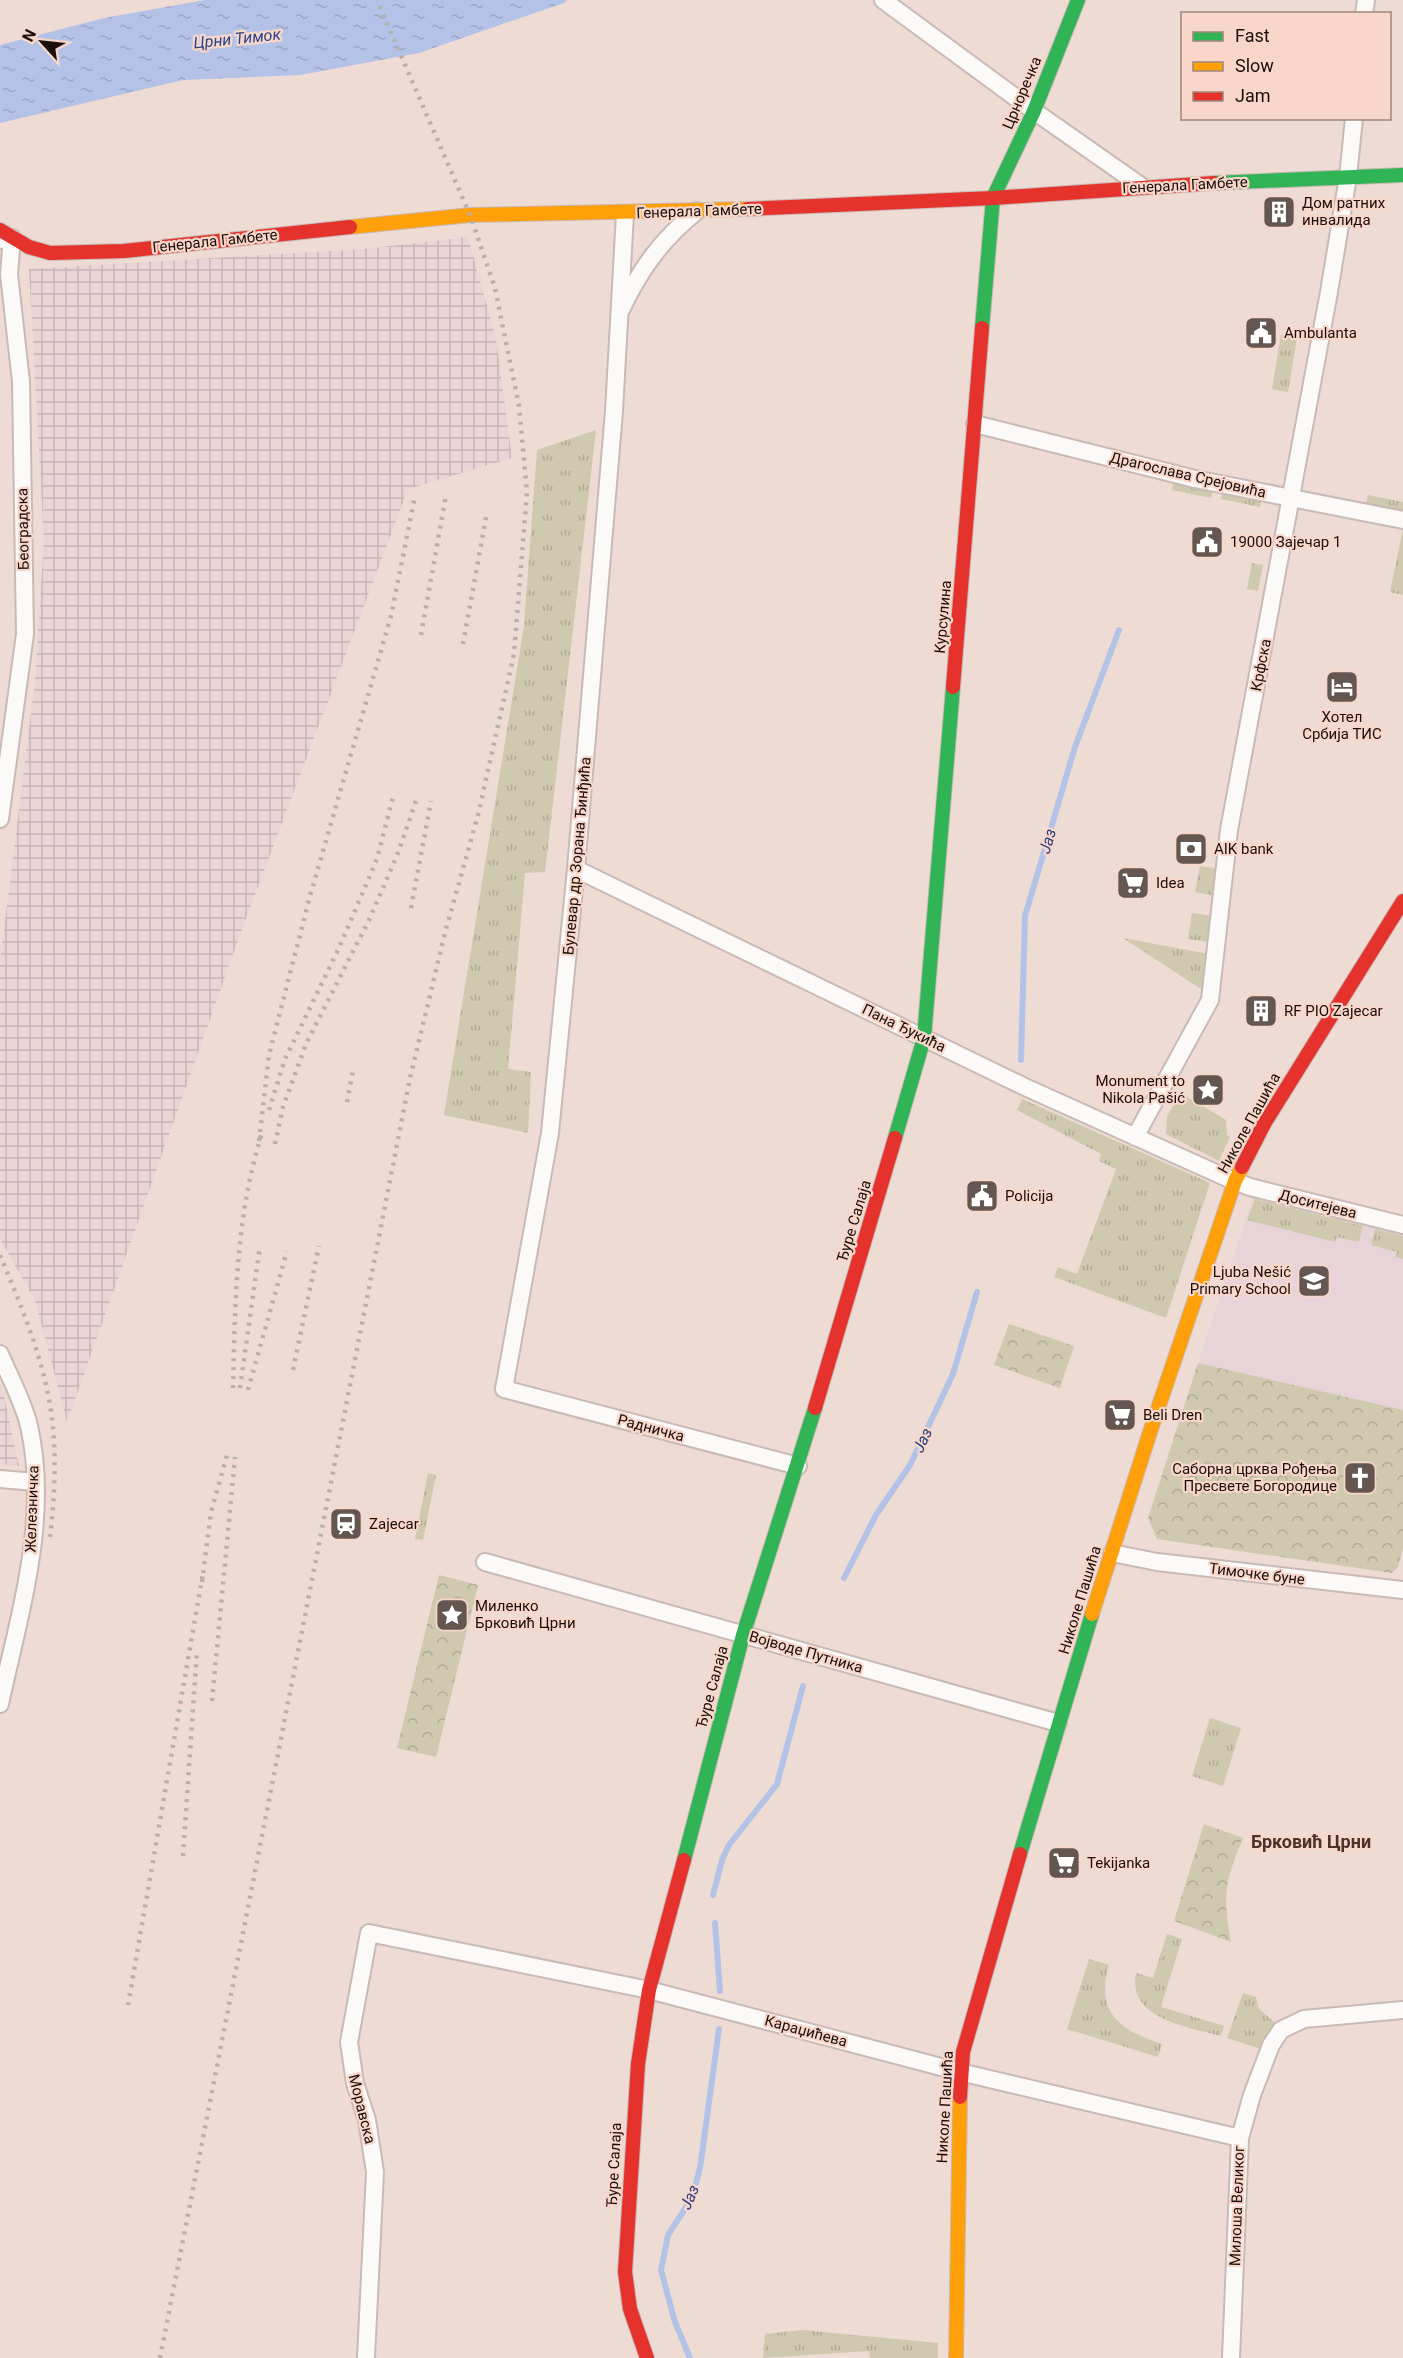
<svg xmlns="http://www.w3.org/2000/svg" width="1403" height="2358" font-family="Roboto,sans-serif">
<defs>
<pattern id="industrial-grid" width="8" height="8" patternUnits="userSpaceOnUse" patternTransform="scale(1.5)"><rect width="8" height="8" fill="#ead4d6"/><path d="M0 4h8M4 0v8" fill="none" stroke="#c8b5b6"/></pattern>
<pattern id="grass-tufts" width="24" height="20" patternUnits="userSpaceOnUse" patternTransform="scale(1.5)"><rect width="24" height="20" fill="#cec9af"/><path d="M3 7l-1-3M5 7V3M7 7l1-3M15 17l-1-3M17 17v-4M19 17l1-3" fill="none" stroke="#b0ab95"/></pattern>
<pattern id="park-crowns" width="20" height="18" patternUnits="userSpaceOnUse" patternTransform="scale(1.5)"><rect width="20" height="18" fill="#cec9af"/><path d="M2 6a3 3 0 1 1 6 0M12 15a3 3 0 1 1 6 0" fill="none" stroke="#b0ab95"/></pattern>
<pattern id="water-ripples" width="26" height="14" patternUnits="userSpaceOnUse" patternTransform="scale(1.5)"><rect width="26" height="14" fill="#b4c2e8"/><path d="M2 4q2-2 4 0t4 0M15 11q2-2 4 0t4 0" fill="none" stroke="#9aa6c6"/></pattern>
</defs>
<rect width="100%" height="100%" fill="#eedbd4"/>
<path fill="url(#industrial-grid)" d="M 468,237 L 496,339 L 512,458 L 408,489 L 242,929 L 67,1422 L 35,1300 L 0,1239 L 0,962 L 35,681 L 44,540 L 29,269 L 364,249 Z
M 0,1385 L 3,1392 L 19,1466 L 0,1464 Z"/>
<path fill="#e8d4d8" d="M 1254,1196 L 1403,1234 L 1403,1410 L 1198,1363 Z"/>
<path fill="url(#grass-tufts)" d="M 1281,335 L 1297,338 L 1288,392 L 1272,389 Z
M 596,430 L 545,872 L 525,873 L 508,1069 L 531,1072 L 528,1133 L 444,1115 L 524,626 L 537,450 Z
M 1174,480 L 1213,487 L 1211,498 L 1172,490 Z
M 1223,489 L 1262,497 L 1260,507 L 1221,499 Z
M 1368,495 L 1403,502 L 1403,512 L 1366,505 Z
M 1403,529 L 1403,595 L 1390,592 Z
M 1252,563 L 1263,565 L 1258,591 L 1247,589 Z
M 1200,866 L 1220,869 L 1216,896 L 1195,892 Z
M 1192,913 L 1214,916 L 1209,942 L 1188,939 Z
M 1123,938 L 1209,954 L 1204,991 Z
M 1181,1093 L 1226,1120 L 1227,1135 L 1230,1137 L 1219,1161 L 1166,1134 L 1167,1116 Z
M 1022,1099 L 1210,1183 L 1166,1318 L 1054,1277 L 1058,1267 L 1077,1274 L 1116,1169 L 1099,1161 L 1101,1154 L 1017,1110 Z
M 1255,1199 L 1363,1226 L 1359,1242 L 1337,1237 L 1335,1242 L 1247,1220 Z
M 1375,1229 L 1403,1236 L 1403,1259 L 1396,1257 L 1397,1252 L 1371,1245 Z
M 428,1473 L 436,1475 L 423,1540 L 415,1539 Z
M 1210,1718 L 1241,1728 L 1223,1786 L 1192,1776 Z
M 1167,1934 L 1182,1939 L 1161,2007 L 1224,2026 L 1221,2036 C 1189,2027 1127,2019 1136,1973 L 1153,1978 Z
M 1089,1959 L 1109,1965 C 1095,2013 1120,2030 1162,2044 L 1158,2057 L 1067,2029 Z
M 1243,1993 L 1256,1997 L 1259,2009 L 1279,2026 L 1264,2050 L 1227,2038 Z
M 802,2330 L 938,2343 L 938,2358 L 870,2358 L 869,2351 L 763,2358 L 765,2334 Z"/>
<path fill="url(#park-crowns)" d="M 1009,1324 L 1074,1346 L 1060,1388 L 994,1365 Z
M 1198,1363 L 1403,1410 L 1403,1548 L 1398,1567 L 1392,1573 L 1157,1539 L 1148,1518 Z
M 439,1575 L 478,1585 L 436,1757 L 397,1748 Z
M 1204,1824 L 1243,1838 C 1225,1882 1222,1895 1231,1942 L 1174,1921 Z"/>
<path fill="url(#water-ripples)" d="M 205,0 L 567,0 L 564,3 L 419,53 L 300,75 L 183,80 L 0,123 L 0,45 L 104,18 Z"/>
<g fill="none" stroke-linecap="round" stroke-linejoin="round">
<path stroke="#b4c2e8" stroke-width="6" d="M 1021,1060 L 1025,916 L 1075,747 L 1119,630
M 844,1578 L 876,1515 L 910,1465 L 953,1374 L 977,1292
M 713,1895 L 722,1860 L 729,1845 L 777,1784 L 803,1686
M 715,1923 L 720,1991
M 690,2358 L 675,2322 L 661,2270 L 668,2235 L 692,2198 L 700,2168 L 719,2029"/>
<g stroke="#c9bab5" stroke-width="20">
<path id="street" d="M 883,0 L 1034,111 L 1141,186
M 1364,14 L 1366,0
M 625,214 L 614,411 L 576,869 L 550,1133 L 504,1389 L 798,1466
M 621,310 C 640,269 662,239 697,211
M 975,424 L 1195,479 L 1403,520
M 0,819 L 25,634 L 21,382 L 9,274 L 12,238 L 1,240
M 576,869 L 1025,1087 L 1227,1178 L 1250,1187 L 1403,1225
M 1135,1137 L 1210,1000 L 1229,830 L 1329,292 L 1348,177 L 1354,118
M 0,1354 C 10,1378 23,1401 29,1426 C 50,1518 19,1615 0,1704
M 0,1479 L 35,1482
M 1112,1553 L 1157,1562 L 1403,1590
M 485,1562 L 1058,1723
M 366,2358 L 375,2172 L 367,2120 L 355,2083 L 349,2042 L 369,1933 L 649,1990 L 960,2072 L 1240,2138
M 1231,2358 L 1240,2138 L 1252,2095 L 1271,2045 L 1281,2030 L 1304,2019 L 1403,2010"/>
</g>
<g stroke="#c9bab5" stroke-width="16">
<path id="fast" d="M 1214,183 L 1403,175
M 982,328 L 993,198 L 1034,111 L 1078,0
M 895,1138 L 924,1038 L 953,687
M 1020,1854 L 1092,1614
M 684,1860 L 743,1635 L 815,1408"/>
</g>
<g stroke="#c9bab5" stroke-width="16">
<path id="slow" d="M 350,227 L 470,215 L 747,209
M 1092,1614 L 1150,1432 L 1235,1181 L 1242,1167
M 956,2358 L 960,2097"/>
</g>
<g stroke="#c9bab5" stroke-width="16">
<path id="jam" d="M 747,209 L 993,198 L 1214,183
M 0,230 L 29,247 L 50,253 L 124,251 L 350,227
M 953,687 L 982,328
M 1242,1167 L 1264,1124 L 1403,901
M 815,1408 L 895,1138
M 960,2097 L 963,2052 L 1020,1854
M 647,2358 L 630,2309 L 625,2272 L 638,2064 L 649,1990 L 684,1860"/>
</g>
<use href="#street" stroke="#fcfaf9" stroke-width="16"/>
<use href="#fast" stroke="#30b455" stroke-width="14"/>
<use href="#slow" stroke="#ff9f0a" stroke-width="14"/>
<use href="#jam" stroke="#e5322d" stroke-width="14"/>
<path stroke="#b6b1af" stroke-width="4.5" stroke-dasharray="3 6" stroke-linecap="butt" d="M 421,635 L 446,495
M 463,644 L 487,512
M 411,908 L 431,801
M 347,1102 L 353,1071
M 269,1110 L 285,1059 L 339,948 L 377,859 L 394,793
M 259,1141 L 269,1055 L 310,896 L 391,616 L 415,496
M 275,1144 L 283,1107 L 306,1044 L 370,918 L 398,853 L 416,801
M 0,1255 C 17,1296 35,1338 45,1381 C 58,1432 56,1485 50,1537
M 293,1370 L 319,1246
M 233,1388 C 235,1304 236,1214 262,1133
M 240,1388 L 260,1246
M 248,1390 L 287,1251
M 202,1582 L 211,1512 L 227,1455
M 212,1701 L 235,1457
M 183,1856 L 197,1650
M 128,2005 L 203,1573
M 160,2358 L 410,1078 L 445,933 L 478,815 L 514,654 L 527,492 L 519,406 L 495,288 L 470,215 L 377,0"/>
</g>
<defs>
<g id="building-square" transform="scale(1.725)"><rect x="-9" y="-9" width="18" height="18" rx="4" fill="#645651" stroke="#f8d7ca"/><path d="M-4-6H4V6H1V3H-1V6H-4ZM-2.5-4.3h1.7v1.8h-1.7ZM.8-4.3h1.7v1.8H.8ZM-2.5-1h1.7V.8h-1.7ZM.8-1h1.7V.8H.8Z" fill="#fff"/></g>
<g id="civic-square" transform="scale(1.725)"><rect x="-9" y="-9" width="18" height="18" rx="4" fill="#645651" stroke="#f8d7ca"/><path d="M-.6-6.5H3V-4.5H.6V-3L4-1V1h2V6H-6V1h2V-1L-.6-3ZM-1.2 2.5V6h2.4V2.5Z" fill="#fff"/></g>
<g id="hotel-square" transform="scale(1.725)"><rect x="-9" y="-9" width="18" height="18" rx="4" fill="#645651" stroke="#f8d7ca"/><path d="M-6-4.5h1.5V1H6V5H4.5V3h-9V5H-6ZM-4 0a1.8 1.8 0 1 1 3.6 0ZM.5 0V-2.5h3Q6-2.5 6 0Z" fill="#fff"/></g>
<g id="bank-square" transform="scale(1.725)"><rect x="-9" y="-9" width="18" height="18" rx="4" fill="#645651" stroke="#f8d7ca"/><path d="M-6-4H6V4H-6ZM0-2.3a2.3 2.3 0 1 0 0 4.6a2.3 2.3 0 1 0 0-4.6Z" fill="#fff"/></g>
<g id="supermarket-square" transform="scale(1.725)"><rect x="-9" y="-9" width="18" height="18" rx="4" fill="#645651" stroke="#f8d7ca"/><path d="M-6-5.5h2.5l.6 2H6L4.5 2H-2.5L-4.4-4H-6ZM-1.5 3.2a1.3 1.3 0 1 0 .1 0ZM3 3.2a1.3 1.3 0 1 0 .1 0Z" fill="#fff"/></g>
<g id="sight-square" transform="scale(1.725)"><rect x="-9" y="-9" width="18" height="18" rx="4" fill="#645651" stroke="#f8d7ca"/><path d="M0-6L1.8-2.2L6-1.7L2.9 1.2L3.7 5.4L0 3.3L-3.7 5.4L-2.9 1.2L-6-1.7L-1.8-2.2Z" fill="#fff"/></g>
<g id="school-square" transform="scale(1.725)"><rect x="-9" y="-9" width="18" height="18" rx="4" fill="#645651" stroke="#f8d7ca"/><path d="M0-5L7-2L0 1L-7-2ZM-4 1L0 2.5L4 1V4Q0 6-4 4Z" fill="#fff"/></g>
<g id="church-square" transform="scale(1.725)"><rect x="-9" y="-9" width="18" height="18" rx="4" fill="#645651" stroke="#f8d7ca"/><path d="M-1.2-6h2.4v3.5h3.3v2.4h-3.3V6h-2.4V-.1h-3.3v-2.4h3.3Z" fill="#fff"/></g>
<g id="station-square" transform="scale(1.725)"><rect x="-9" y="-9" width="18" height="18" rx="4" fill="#645651" stroke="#f8d7ca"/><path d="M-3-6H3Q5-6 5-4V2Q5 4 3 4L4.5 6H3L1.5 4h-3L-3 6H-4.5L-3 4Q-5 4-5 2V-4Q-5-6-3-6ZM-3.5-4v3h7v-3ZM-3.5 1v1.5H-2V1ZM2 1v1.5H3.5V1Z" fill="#fff"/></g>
</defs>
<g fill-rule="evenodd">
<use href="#building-square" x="1279" y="212"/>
<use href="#civic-square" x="1261" y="333"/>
<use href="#civic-square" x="1207" y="542"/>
<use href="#hotel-square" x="1342" y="687"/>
<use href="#bank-square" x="1191" y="849"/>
<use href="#supermarket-square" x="1133" y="883"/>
<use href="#building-square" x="1261" y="1011"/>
<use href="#sight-square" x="1208" y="1090"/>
<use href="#civic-square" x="982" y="1196"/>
<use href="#school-square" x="1314" y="1281"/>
<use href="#supermarket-square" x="1120" y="1415"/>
<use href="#church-square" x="1360" y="1478"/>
<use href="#station-square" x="346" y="1524"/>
<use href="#sight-square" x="452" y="1615"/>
<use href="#supermarket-square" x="1064" y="1863"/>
</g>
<g text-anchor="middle" stroke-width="4.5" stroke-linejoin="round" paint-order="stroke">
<g font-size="15" fill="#1a0f0b" stroke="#f8d7ca">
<text transform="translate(1022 93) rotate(-67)" y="5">Црноречка</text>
<text transform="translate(1185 185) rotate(-3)" y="5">Генерала Гамбете</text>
<text transform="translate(699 211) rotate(-2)" y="5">Генерала Гамбете</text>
<text transform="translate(215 241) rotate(-6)" y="5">Генерала Гамбете</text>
<text transform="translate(1188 475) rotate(13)" y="5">Драгослава Срејовића</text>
<text transform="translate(23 529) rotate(-91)" y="5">Београдска</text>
<text transform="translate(943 617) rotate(-85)" y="5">Курсулина</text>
<text transform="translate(1261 665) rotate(-79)" y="5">Крфска</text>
<text transform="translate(577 856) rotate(-85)" y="5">Булевар др Зорана Ђинђића</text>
<text transform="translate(904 1028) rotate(26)" y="5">Пана Ђукића</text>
<text transform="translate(1249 1123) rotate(-61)" y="5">Николе Пашића</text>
<text transform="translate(1318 1204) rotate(14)" y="5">Доситејева</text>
<text transform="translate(854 1221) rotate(-73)" y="5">Ђуре Салаја</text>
<text transform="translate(651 1428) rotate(15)" y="5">Радничка</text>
<text transform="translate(32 1509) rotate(-88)" y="5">Железничка</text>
<text transform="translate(1257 1574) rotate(7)" y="5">Тимочке буне</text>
<text transform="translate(1080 1600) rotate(-73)" y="5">Николе Пашића</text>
<text transform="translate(806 1652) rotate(16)" y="5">Војводе Путника</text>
<text transform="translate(712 1687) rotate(-75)" y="5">Ђуре Салаја</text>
<text transform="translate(806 2031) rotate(15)" y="5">Караџићева</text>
<text transform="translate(945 2107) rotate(-87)" y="5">Николе Пашића</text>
<text transform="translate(362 2109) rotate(76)" y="5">Моравска</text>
<text transform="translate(614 2165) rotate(-87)" y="5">Ђуре Салаја</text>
<text transform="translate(1237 2206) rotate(-88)" y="5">Милоша Великог</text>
</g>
<g font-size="15" fill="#1a0f0b" stroke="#f8d7ca" text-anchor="start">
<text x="1302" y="208">Дом ратних<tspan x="1302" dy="17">инвалида</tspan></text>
<text x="1284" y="338">Ambulanta</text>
<text x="1230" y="547">19000 Зајечар 1</text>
<text x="1342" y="722" text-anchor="middle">Хотел<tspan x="1342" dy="17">Србија ТИС</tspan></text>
<text x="1214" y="854">AIK bank</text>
<text x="1156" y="888">Idea</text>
<text x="1284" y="1016">RF PIO Zajecar</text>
<text x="1185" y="1086" text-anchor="end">Monument to<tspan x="1185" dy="17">Nikola Pašić</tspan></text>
<text x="1005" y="1201">Policija</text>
<text x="1291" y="1277" text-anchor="end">Ljuba Nešić<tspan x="1291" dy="17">Primary School</tspan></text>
<text x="1143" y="1420">Beli Dren</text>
<text x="1337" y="1474" text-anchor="end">Саборна црква Рођења<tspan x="1337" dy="17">Пресвете Богородице</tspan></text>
<text x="369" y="1529">Zajecar</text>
<text x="475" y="1611">Миленко<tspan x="475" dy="17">Брковић Црни</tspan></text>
<text x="1087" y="1868">Tekijanka</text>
</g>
<g font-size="16" font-style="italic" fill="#264387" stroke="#f8d7ca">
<text transform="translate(237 38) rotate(-6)" y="6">Црни Тимок</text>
<text transform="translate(1047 841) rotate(-74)" y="6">Јаз</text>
<text transform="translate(922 1440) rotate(-65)" y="6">Јаз</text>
<text transform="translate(689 2197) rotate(-66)" y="6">Јаз</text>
</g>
<g font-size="18" font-weight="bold" fill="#4b3228" stroke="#f8d7ca">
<text x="1311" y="1848">Брковић Црни</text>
</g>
</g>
<rect x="1181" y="12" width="210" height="108" fill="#f8d7ca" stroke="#9f877e" stroke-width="1.5"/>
<rect x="1193" y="32" width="30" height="9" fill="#30b455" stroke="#9f877e" stroke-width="1.5"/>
<text x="1235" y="42" font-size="18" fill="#1a0f0b">Fast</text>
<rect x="1193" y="62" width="30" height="9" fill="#ff9f0a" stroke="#9f877e" stroke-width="1.5"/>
<text x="1235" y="72" font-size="18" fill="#1a0f0b">Slow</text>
<rect x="1193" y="92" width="30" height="9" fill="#e5322d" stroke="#9f877e" stroke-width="1.5"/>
<text x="1235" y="102" font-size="18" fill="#1a0f0b">Jam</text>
<g transform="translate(42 42) rotate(297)" stroke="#f8d7ca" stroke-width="4.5" paint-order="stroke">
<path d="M0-4.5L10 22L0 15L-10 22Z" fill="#1a0f0b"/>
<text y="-9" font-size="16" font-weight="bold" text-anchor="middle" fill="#1a0f0b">N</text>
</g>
</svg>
